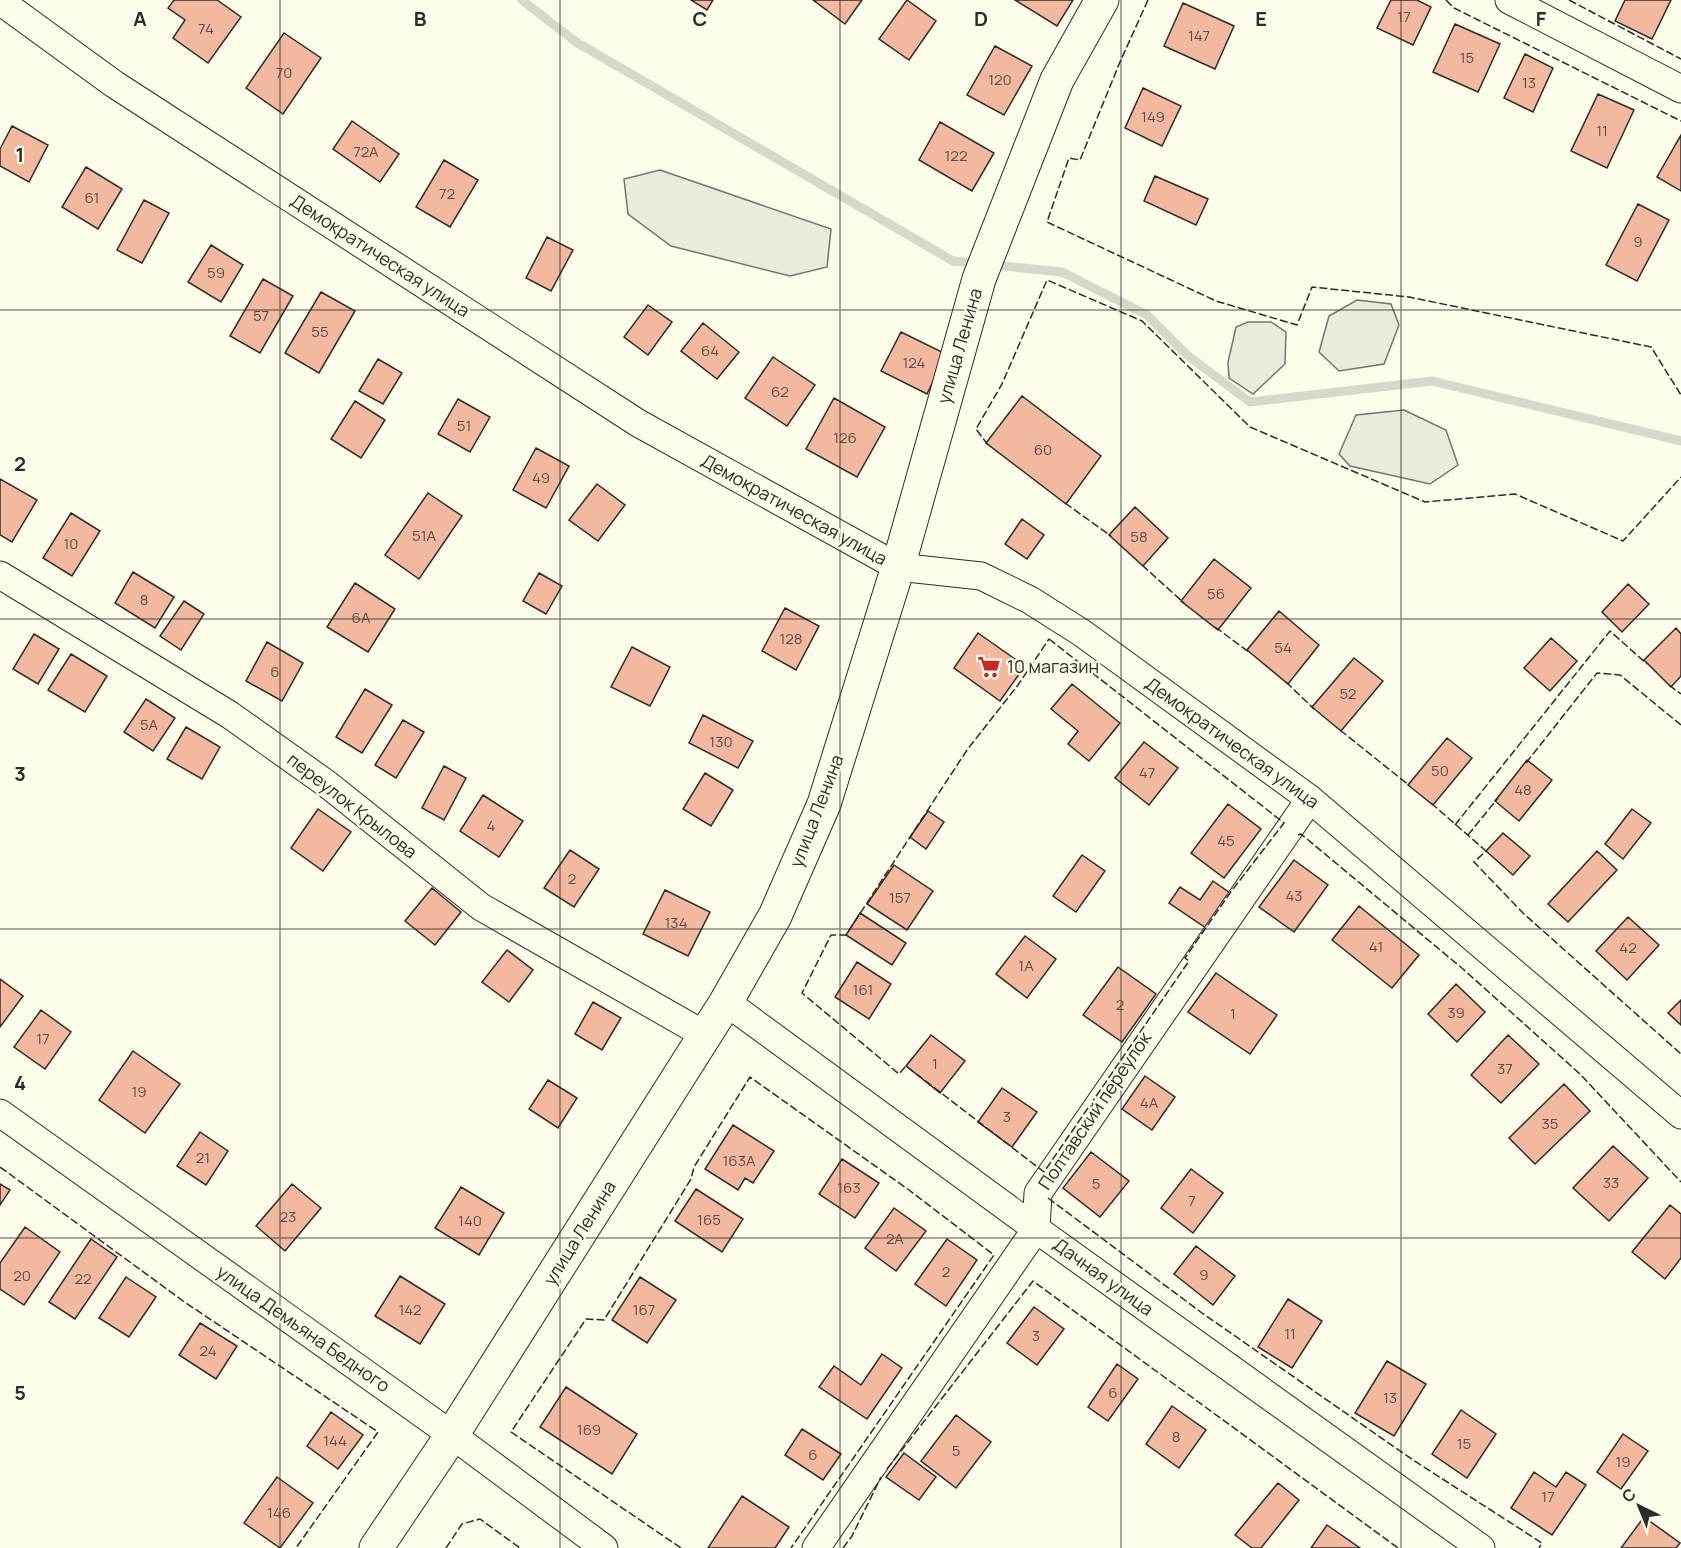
<svg xmlns="http://www.w3.org/2000/svg" width="1681" height="1548" font-family="Manrope,sans-serif">
<rect width="100%" height="100%" fill="#fdfbea"/>
<path fill="#ecebdb" stroke="#74746e" stroke-width="1.5" d="M 660,170 L 831,229 L 827,267 L 790,276 L 671,246 L 628,214 L 624,179 Z
M 1357,300 L 1391,304 L 1399,325 L 1384,364 L 1339,371 L 1319,352 L 1329,316 Z
M 1248,322 L 1271,322 L 1286,332 L 1285,364 L 1253,394 L 1229,378 L 1228,362 L 1236,327 Z
M 1404,410 L 1446,430 L 1458,465 L 1430,484 L 1350,466 L 1339,454 L 1356,415 Z"/>
<g fill="none" stroke-linecap="round" stroke-linejoin="round">
<path stroke="#d8d7c9" stroke-width="9" d="M 522,0 L 576,42 L 953,261 L 1062,272 L 1147,315 L 1187,355 L 1250,402 L 1432,381 L 1681,441"/>
</g>
<path fill="#f2b8a0" stroke="#2b2b2b" stroke-width="1.5" d="M 174,0 L 217,0 L 241,17 L 208,63 L 173,38 L 185,20 L 168,8 Z
M 691,0 L 713,0 L 707,10 Z
M 813,0 L 862,0 L 845,24 Z
M 907,0 L 936,21 L 909,60 L 879,39 Z
M 1015,0 L 1073,0 L 1057,26 Z
M 1391,0 L 1417,0 L 1431,7 L 1413,45 L 1377,28 Z
M 1625,0 L 1671,0 L 1652,39 L 1615,21 Z
M 1183,3 L 1234,26 L 1215,69 L 1164,46 Z
M 1455,24 L 1500,44 L 1478,92 L 1433,72 Z
M 284,33 L 321,58 L 283,114 L 246,88 Z
M 995,46 L 1032,66 L 1004,115 L 967,95 Z
M 1525,54 L 1553,68 L 1533,112 L 1504,98 Z
M 1143,88 L 1181,106 L 1162,146 L 1125,128 Z
M 1598,94 L 1634,110 L 1607,168 L 1571,151 Z
M 352,121 L 399,154 L 380,182 L 333,149 Z
M 940,122 L 994,153 L 972,191 L 919,160 Z
M 12,126 L 48,145 L 29,182 L 0,166 L 0,149 Z
M 1681,135 L 1681,191 L 1657,177 Z
M 444,160 L 478,180 L 450,227 L 416,207 Z
M 86,167 L 122,189 L 98,229 L 62,207 Z
M 1155,176 L 1208,199 L 1196,225 L 1144,201 Z
M 144,200 L 169,213 L 142,263 L 117,250 Z
M 1638,204 L 1669,220 L 1637,281 L 1606,265 Z
M 547,237 L 573,250 L 551,291 L 526,278 Z
M 211,245 L 243,265 L 221,302 L 188,282 Z
M 263,279 L 293,296 L 260,353 L 230,336 Z
M 321,292 L 355,311 L 319,373 L 285,353 Z
M 648,305 L 672,322 L 648,355 L 624,337 Z
M 703,323 L 739,352 L 717,379 L 681,351 Z
M 901,332 L 946,354 L 927,394 L 881,371 Z
M 773,357 L 815,385 L 787,426 L 745,398 Z
M 378,359 L 402,373 L 383,404 L 359,391 Z
M 1022,396 L 1101,456 L 1066,504 L 986,443 Z
M 834,398 L 885,427 L 857,477 L 806,449 Z
M 458,399 L 490,417 L 470,452 L 438,434 Z
M 355,401 L 385,420 L 361,458 L 331,439 Z
M 536,448 L 569,466 L 546,508 L 513,490 Z
M 0,479 L 37,500 L 12,542 L 0,535 Z
M 597,484 L 625,505 L 598,541 L 569,520 Z
M 428,493 L 462,516 L 419,579 L 385,555 Z
M 1135,507 L 1168,538 L 1143,566 L 1109,535 Z
M 71,513 L 100,531 L 72,576 L 43,558 Z
M 1022,519 L 1044,535 L 1027,559 L 1005,544 Z
M 1214,559 L 1251,588 L 1218,630 L 1181,601 Z
M 133,572 L 174,597 L 155,628 L 115,603 Z
M 539,573 L 562,586 L 546,614 L 523,601 Z
M 355,583 L 395,609 L 368,652 L 327,627 Z
M 1628,584 L 1649,604 L 1622,632 L 1602,612 Z
M 184,601 L 204,614 L 181,650 L 160,636 Z
M 785,608 L 819,626 L 796,670 L 762,651 Z
M 1279,611 L 1319,645 L 1288,684 L 1247,650 Z
M 1676,628 L 1681,634 L 1681,676 L 1671,687 L 1644,660 Z
M 978,633 L 1025,666 L 1000,701 L 954,668 Z
M 34,634 L 59,649 L 38,684 L 13,669 Z
M 1551,638 L 1577,661 L 1550,691 L 1524,668 Z
M 267,642 L 303,663 L 282,701 L 246,681 Z
M 632,647 L 670,667 L 650,706 L 611,687 Z
M 71,654 L 107,676 L 85,712 L 48,690 Z
M 1354,658 L 1383,681 L 1341,731 L 1312,707 Z
M 1072,684 L 1120,723 L 1089,761 L 1068,744 L 1078,731 L 1051,709 Z
M 365,689 L 392,705 L 362,753 L 336,737 Z
M 146,699 L 175,718 L 153,751 L 124,732 Z
M 703,715 L 753,741 L 738,768 L 689,743 Z
M 403,720 L 424,732 L 396,778 L 375,765 Z
M 186,727 L 220,747 L 202,779 L 167,759 Z
M 1447,738 L 1472,758 L 1433,805 L 1408,785 Z
M 1144,742 L 1178,768 L 1149,805 L 1115,778 Z
M 1527,760 L 1552,780 L 1519,821 L 1495,801 Z
M 444,766 L 466,778 L 444,820 L 422,808 Z
M 705,773 L 733,790 L 711,826 L 683,809 Z
M 483,795 L 523,821 L 499,857 L 460,831 Z
M 1228,804 L 1261,829 L 1224,878 L 1191,853 Z
M 318,809 L 351,832 L 323,871 L 291,848 Z
M 1632,809 L 1651,823 L 1623,859 L 1605,844 Z
M 928,811 L 944,822 L 926,849 L 910,837 Z
M 1503,833 L 1530,856 L 1513,875 L 1486,851 Z
M 570,850 L 599,869 L 574,907 L 544,888 Z
M 1597,851 L 1617,870 L 1568,922 L 1548,904 Z
M 1082,855 L 1105,871 L 1076,912 L 1053,896 Z
M 1294,860 L 1328,885 L 1294,932 L 1259,907 Z
M 894,865 L 933,891 L 907,930 L 867,904 Z
M 1213,881 L 1230,893 L 1206,928 L 1169,903 L 1180,887 L 1200,900 Z
M 432,888 L 461,912 L 435,945 L 405,921 Z
M 665,890 L 710,912 L 688,956 L 643,934 Z
M 1359,906 L 1419,955 L 1392,988 L 1332,940 Z
M 860,913 L 906,943 L 892,965 L 846,935 Z
M 1628,917 L 1659,945 L 1627,980 L 1596,951 Z
M 1025,936 L 1056,959 L 1027,998 L 996,974 Z
M 507,950 L 533,970 L 509,1002 L 482,982 Z
M 857,962 L 891,984 L 869,1019 L 835,997 Z
M 1118,967 L 1156,994 L 1122,1042 L 1083,1015 Z
M 1216,973 L 1277,1015 L 1250,1054 L 1188,1012 Z
M 0,979 L 23,996 L 0,1027 Z
M 1456,984 L 1485,1012 L 1457,1042 L 1428,1014 Z
M 1681,1000 L 1681,1025 L 1668,1013 Z
M 593,1002 L 621,1018 L 602,1050 L 575,1034 Z
M 41,1010 L 71,1032 L 45,1069 L 14,1047 Z
M 931,1035 L 965,1061 L 940,1093 L 906,1066 Z
M 1508,1035 L 1539,1064 L 1501,1103 L 1471,1075 Z
M 133,1051 L 180,1084 L 145,1133 L 99,1100 Z
M 1145,1076 L 1175,1097 L 1152,1130 L 1122,1109 Z
M 548,1080 L 577,1098 L 558,1128 L 529,1109 Z
M 1564,1084 L 1590,1111 L 1535,1164 L 1509,1138 Z
M 1002,1088 L 1037,1112 L 1012,1147 L 978,1122 Z
M 733,1125 L 774,1151 L 753,1183 L 745,1178 L 738,1190 L 705,1169 Z
M 200,1132 L 228,1151 L 206,1185 L 177,1166 Z
M 1613,1146 L 1648,1178 L 1609,1221 L 1573,1188 Z
M 1091,1152 L 1129,1181 L 1100,1217 L 1063,1188 Z
M 842,1159 L 879,1183 L 855,1218 L 819,1194 Z
M 1191,1169 L 1223,1193 L 1193,1233 L 1161,1208 Z
M 0,1184 L 10,1190 L 0,1205 Z
M 292,1184 L 321,1208 L 285,1251 L 256,1226 Z
M 461,1187 L 504,1213 L 479,1255 L 435,1228 Z
M 696,1189 L 743,1219 L 722,1252 L 675,1221 Z
M 1670,1205 L 1681,1214 L 1681,1258 L 1665,1279 L 1632,1252 Z
M 894,1208 L 926,1231 L 896,1271 L 865,1248 Z
M 25,1227 L 60,1252 L 24,1305 L 0,1289 L 0,1263 Z
M 91,1239 L 117,1257 L 75,1319 L 49,1302 Z
M 947,1239 L 977,1260 L 946,1306 L 915,1284 Z
M 1196,1246 L 1235,1276 L 1213,1305 L 1174,1274 Z
M 400,1276 L 445,1304 L 420,1344 L 375,1316 Z
M 126,1277 L 156,1297 L 129,1337 L 99,1318 Z
M 640,1277 L 676,1300 L 647,1343 L 612,1320 Z
M 1288,1299 L 1322,1321 L 1292,1368 L 1258,1347 Z
M 1034,1307 L 1064,1329 L 1037,1365 L 1007,1343 Z
M 200,1323 L 237,1346 L 216,1379 L 179,1355 Z
M 882,1354 L 902,1368 L 867,1419 L 819,1387 L 834,1366 L 861,1385 Z
M 1387,1361 L 1426,1384 L 1394,1436 L 1355,1413 Z
M 1117,1364 L 1138,1379 L 1108,1421 L 1088,1407 Z
M 566,1387 L 637,1434 L 612,1474 L 540,1427 Z
M 1172,1406 L 1206,1430 L 1179,1468 L 1146,1444 Z
M 1461,1410 L 1496,1434 L 1467,1478 L 1432,1454 Z
M 331,1412 L 363,1435 L 338,1469 L 307,1446 Z
M 956,1415 L 991,1442 L 956,1488 L 921,1461 Z
M 802,1429 L 841,1454 L 823,1480 L 785,1455 Z
M 1623,1434 L 1648,1451 L 1621,1489 L 1597,1472 Z
M 904,1453 L 936,1477 L 919,1500 L 886,1477 Z
M 1534,1472 L 1556,1487 L 1566,1472 L 1586,1485 L 1552,1535 L 1511,1508 Z
M 277,1477 L 313,1503 L 280,1548 L 244,1523 Z
M 1278,1483 L 1299,1500 L 1261,1548 L 1252,1548 L 1235,1535 Z
M 742,1496 L 789,1527 L 775,1548 L 708,1548 Z
M 1644,1517 L 1680,1543 L 1676,1548 L 1621,1548 Z
M 1327,1525 L 1360,1548 L 1311,1548 Z"/>
<g fill="none" stroke-linecap="round" stroke-linejoin="round">
<g stroke="#2b2b2b" stroke-width="29">
<path id="street" d="M 1509,0 L 1681,89
M 0,1 L 114,84 L 638,423 L 898,567 L 981,576 L 1030,600 L 1082,633 L 1310,799 L 1681,1115
M 0,575 L 230,715 L 327,784 L 481,907 L 705,1035
M 726,1002 L 1036,1229 L 1481,1548
M 0,1113 L 452,1435 L 604,1548
M 816,1548 L 1036,1229 L 1038,1193 L 1310,799"/>
</g>
<g stroke="#2b2b2b" stroke-width="35">
<path id="secondary" d="M 376,1548 L 452,1435 L 726,1002 L 775,916 L 824,804 L 898,567 L 979,279 L 1057,80 L 1102,0"/>
</g>
<use href="#street" stroke="#fdfbea" stroke-width="27"/>
<use href="#secondary" stroke="#fdfbea" stroke-width="33"/>
<path stroke="#2b2b2b" stroke-width="1.5" stroke-dasharray="8 3" stroke-linecap="butt" d="M 1148,0 L 1120,62 L 1080,160 L 1069,158 L 1047,222 L 1216,301 L 1297,325 L 1312,287 L 1409,297 L 1651,347 L 1681,395
M 1446,0 L 1454,8 L 1681,121
M 1569,0 L 1681,59
M 988,445 L 976,429 L 1002,384 L 1047,280 L 1142,321 L 1250,427 L 1425,502 L 1515,494 L 1623,541 L 1681,477
M 1065,503 L 1111,536
M 1142,565 L 1184,603
M 1215,627 L 1249,652
M 1049,639 L 1284,823 L 1230,893 L 1185,958 L 1189,961 L 1044,1172 L 906,1066 L 899,1074 L 802,993 L 831,935 L 846,935 L 967,750 L 1018,685 Z
M 1286,682 L 1314,709
M 1669,685 L 1681,694
M 1340,730 L 1410,786
M 1526,763 L 1597,673 L 1620,675 L 1681,725
M 1431,803 L 1486,851 L 1474,862 L 1523,913 L 1681,1054
M 1455,825 L 1610,631 L 1647,664
M 1298,835 L 1301,834 L 1463,969 L 1580,1074 L 1681,1182
M 1468,835 L 1498,798
M 0,1167 L 183,1301 L 378,1432 L 296,1548
M 1048,1198 L 1202,1313 L 1413,1460 L 1542,1543 L 1539,1548
M 887,1469 L 1033,1281 L 1398,1548
M 446,1548 L 462,1524 L 480,1519 L 520,1548
M 681,1548 L 511,1432 L 586,1319 L 604,1320 L 691,1179 L 694,1167 L 750,1077 L 909,1190 L 994,1255 L 791,1548
M 843,1548 L 852,1536 L 881,1477"/>
</g>
<path fill="none" stroke="#2b2b2b" stroke-width="1.5" stroke-opacity="0.55" d="M 280,0 L 280,1548M 560,0 L 560,1548M 840,0 L 840,1548M 1121,0 L 1121,1548M 1401,0 L 1401,1548M 0,310 L 1681,310M 0,619 L 1681,619M 0,929 L 1681,929M 0,1238 L 1681,1238"/>
<defs>
<g id="supermarket-bare" transform="scale(1.8)"><path d="M-6-5.5h2.5l.6 2H6L4.5 2H-2.5L-4.4-4H-6ZM-1.5 3.2a1.3 1.3 0 1 0 .1 0ZM3 3.2a1.3 1.3 0 1 0 .1 0Z" fill="#c62828" stroke="#fdfbea" stroke-width="2.5" paint-order="stroke"/></g>
</defs>
<g fill-rule="evenodd">
<use href="#supermarket-bare" x="989" y="667"/>
</g>
<g text-anchor="middle" stroke-width="4.5" stroke-linejoin="round" paint-order="stroke">
<g font-size="15" fill="#5d4e48">
<text x="1404" y="22">17</text>
<text x="206" y="34">74</text>
<text x="1199" y="41">147</text>
<text x="1467" y="63">15</text>
<text x="284" y="78">70</text>
<text x="1000" y="85">120</text>
<text x="1529" y="88">13</text>
<text x="1153" y="122">149</text>
<text x="1602" y="136">11</text>
<text x="366" y="157">72А</text>
<text x="956" y="161">122</text>
<text x="447" y="199">72</text>
<text x="92" y="203">61</text>
<text x="1638" y="247">9</text>
<text x="216" y="278">59</text>
<text x="261" y="321">57</text>
<text x="320" y="337">55</text>
<text x="710" y="356">64</text>
<text x="914" y="368">124</text>
<text x="780" y="397">62</text>
<text x="464" y="431">51</text>
<text x="845" y="443">126</text>
<text x="1043" y="455">60</text>
<text x="541" y="483">49</text>
<text x="424" y="541">51А</text>
<text x="1139" y="542">58</text>
<text x="71" y="549">10</text>
<text x="1216" y="599">56</text>
<text x="144" y="605">8</text>
<text x="361" y="623">6А</text>
<text x="791" y="644">128</text>
<text x="1283" y="653">54</text>
<text x="275" y="677">6</text>
<text x="1348" y="699">52</text>
<text x="149" y="730">5А</text>
<text x="721" y="747">130</text>
<text x="1440" y="776">50</text>
<text x="1147" y="778">47</text>
<text x="1523" y="795">48</text>
<text x="491" y="831">4</text>
<text x="1226" y="846">45</text>
<text x="572" y="884">2</text>
<text x="1294" y="901">43</text>
<text x="900" y="903">157</text>
<text x="676" y="928">134</text>
<text x="1376" y="952">41</text>
<text x="1628" y="953">42</text>
<text x="1026" y="971">1А</text>
<text x="863" y="995">161</text>
<text x="1120" y="1010">2</text>
<text x="1456" y="1018">39</text>
<text x="1233" y="1019">1</text>
<text x="43" y="1044">17</text>
<text x="935" y="1069">1</text>
<text x="1505" y="1074">37</text>
<text x="139" y="1097">19</text>
<text x="1149" y="1108">4А</text>
<text x="1007" y="1122">3</text>
<text x="1550" y="1129">35</text>
<text x="203" y="1163">21</text>
<text x="739" y="1166">163А</text>
<text x="1611" y="1188">33</text>
<text x="1096" y="1189">5</text>
<text x="849" y="1193">163</text>
<text x="1192" y="1206">7</text>
<text x="288" y="1222">23</text>
<text x="709" y="1225">165</text>
<text x="470" y="1226">140</text>
<text x="895" y="1244">2А</text>
<text x="946" y="1277">2</text>
<text x="1204" y="1280">9</text>
<text x="22" y="1281">20</text>
<text x="83" y="1284">22</text>
<text x="410" y="1315">142</text>
<text x="644" y="1315">167</text>
<text x="1290" y="1339">11</text>
<text x="1036" y="1341">3</text>
<text x="208" y="1356">24</text>
<text x="1113" y="1398">6</text>
<text x="1390" y="1403">13</text>
<text x="589" y="1435">169</text>
<text x="1176" y="1442">8</text>
<text x="335" y="1446">144</text>
<text x="1464" y="1449">15</text>
<text x="956" y="1456">5</text>
<text x="813" y="1460">6</text>
<text x="1623" y="1467">19</text>
<text x="1548" y="1502">17</text>
<text x="279" y="1518">146</text>
</g>
<g font-size="18" fill="#2b2b2b" stroke="#fdfbea">
<text transform="translate(380 256) rotate(33)" y="6">Демократическая улица</text>
<text transform="translate(960 346) rotate(-74)" y="6">улица Ленина</text>
<text transform="translate(794 510) rotate(29)" y="6">Демократическая улица</text>
<text transform="translate(1232 743) rotate(36)" y="6">Демократическая улица</text>
<text transform="translate(352 806) rotate(38)" y="6">переулок Крылова</text>
<text transform="translate(817 811) rotate(-69)" y="6">улица Ленина</text>
<text transform="translate(1095 1111) rotate(-56)" y="6">Полтавский переулок</text>
<text transform="translate(580 1233) rotate(-58)" y="6">улица Ленина</text>
<text transform="translate(1103 1277) rotate(36)" y="6">Дачная улица</text>
<text transform="translate(303 1329) rotate(35)" y="6">улица Демьяна Бедного</text>
</g>
<g font-size="18" fill="#2b2b2b" stroke="#fdfbea" text-anchor="start">
<text x="1007" y="673">10 магазин</text>
</g>
</g>
<g font-size="20" text-anchor="middle" font-weight="bold" fill="#2b2b2b" stroke="#fdfbea" stroke-width="4.5" stroke-linejoin="round" paint-order="stroke">
<text x="140" y="26">A</text>
<text x="420" y="26">B</text>
<text x="700" y="26">C</text>
<text x="981" y="26">D</text>
<text x="1261" y="26">E</text>
<text x="1541" y="26">F</text>
<text x="20" y="162">1</text>
<text x="20" y="471">2</text>
<text x="20" y="781">3</text>
<text x="20" y="1090">4</text>
<text x="20" y="1400">5</text>
</g>
<g transform="translate(1639 1506) rotate(317)" stroke="#fdfbea" stroke-width="4.5" paint-order="stroke">
<path d="M0-4.5L10 22L0 15L-10 22Z" fill="#2b2b2b"/>
<text y="-9" font-size="16" font-weight="bold" text-anchor="middle" fill="#2b2b2b">С</text>
</g>
</svg>
